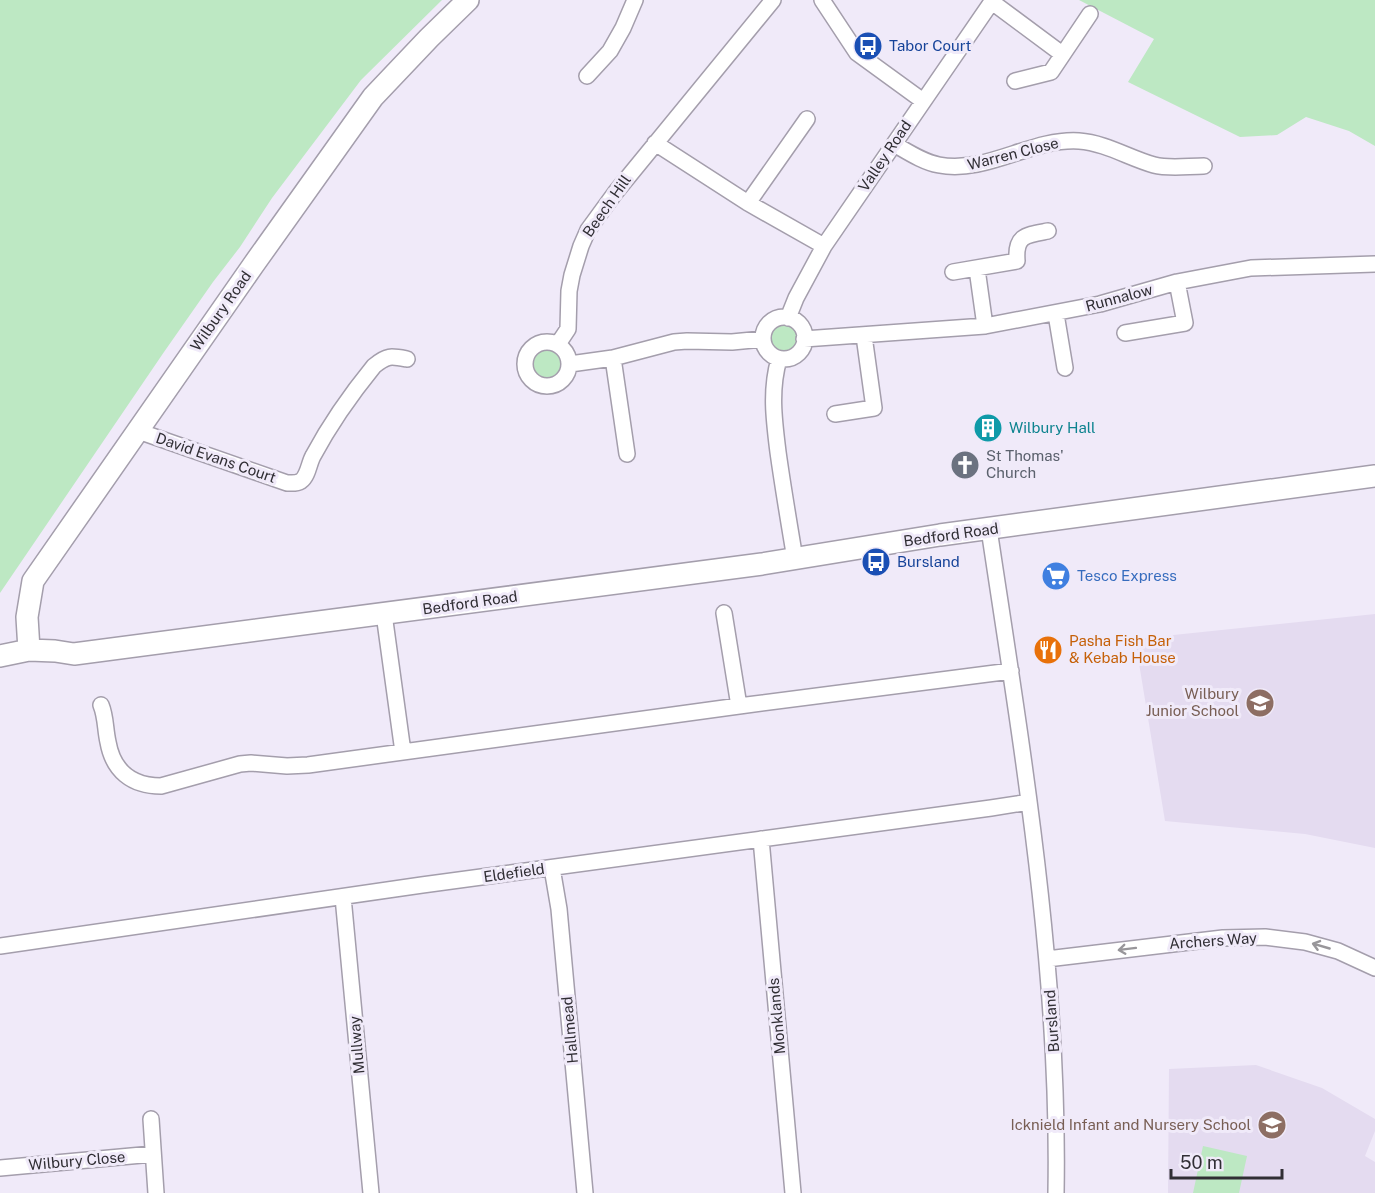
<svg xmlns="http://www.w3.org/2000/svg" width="1375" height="1193" font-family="'Public Sans',sans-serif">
<rect width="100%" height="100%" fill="#f0eaf9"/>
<path fill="#e4dbf0" d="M 1375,614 L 1375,848 L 1305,834 L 1165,821 L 1135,639 Z
M 1256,1065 L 1322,1088 L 1375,1119 L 1375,1131 L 1365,1156 L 1375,1162 L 1375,1193 L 1168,1193 L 1169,1069 Z"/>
<path fill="#bde8c3" d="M 0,0 L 442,0 L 361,80 L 272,198 L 240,247 L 213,282 L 164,352 L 0,593 Z
M 1079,0 L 1375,0 L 1375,146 L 1349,131 L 1306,117 L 1277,135 L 1240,137 L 1128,82 L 1154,39 Z
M771 338a13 13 0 1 1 26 0a13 13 0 1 1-26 0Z
M529 363a17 17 0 1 1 34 0a17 17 0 1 1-34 0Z
M 1203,1146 L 1247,1156 L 1239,1193 L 1193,1193 Z"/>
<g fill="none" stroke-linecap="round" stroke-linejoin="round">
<g stroke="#a49eac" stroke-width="18">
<path id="street" d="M 822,0 L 857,53 L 923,101
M 992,2 L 1062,54
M 587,76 L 610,51 L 623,28 L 635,0
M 1015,81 L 1051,72 L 1090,14
M 655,143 L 748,203 L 824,246
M 894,144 C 908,152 923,162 939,165 C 987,174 1031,138 1079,141 C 1106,143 1129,158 1154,165 C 1169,169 1188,166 1204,166
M 748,203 L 807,119
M 977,269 L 985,326
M 953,272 L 1017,261 C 1015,235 1026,235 1048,231
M 1056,314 L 1065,368
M763 338a21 21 0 1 1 42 0a21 21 0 1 1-42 0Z
M 788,318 L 796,298 L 824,246 L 993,0
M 1125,333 L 1185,323 L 1177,282
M 804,339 L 985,326 L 1100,304 L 1177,282 L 1251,268 L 1375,264
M525 364a22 22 0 1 1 44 0a22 22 0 1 1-44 0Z
M 558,344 L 568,329 L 569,291 L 572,275 L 581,246 L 588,230 L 615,193 L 773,0
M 613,358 L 627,454
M 779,359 C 770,390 774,420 778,452 C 783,488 789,523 795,559
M 570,364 L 613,358 L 674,342 L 687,341 L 732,342 L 763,339
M 835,414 L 874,408 L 864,336
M 138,431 L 287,483 C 292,483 296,484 301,481 C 308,476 309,463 313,456 C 329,426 352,393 374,366 C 387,355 391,356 407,359
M 989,529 C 1022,749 1060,970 1056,1193
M 724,613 L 739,706
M 384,614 L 403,752
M 101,705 C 106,717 105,729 108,742 C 113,771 132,786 161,786 L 240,764 L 251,763 L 287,766 L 308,765 L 739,706 L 1011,671
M 761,839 L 793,1193
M 552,868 L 559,909 L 585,1193
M 343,897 L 371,1193
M 0,946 L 422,885 L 991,808 L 1029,802
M 1047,959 L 1223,938 L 1265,937 L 1305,942 L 1338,951 L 1375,968
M 151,1119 L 156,1193
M 0,1168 L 153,1154"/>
</g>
<g stroke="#a49eac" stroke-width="24">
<path id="secondary" d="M 29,650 L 27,617 L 33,581 L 254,264 L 373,97 L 429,38 L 468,0
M 0,656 L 29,650 L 55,651 L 74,654 L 762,564 L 940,535 L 1375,476"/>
</g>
<use href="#street" stroke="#fff" stroke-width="15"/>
<use href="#secondary" stroke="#fff" stroke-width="21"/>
</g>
<defs><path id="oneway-shaft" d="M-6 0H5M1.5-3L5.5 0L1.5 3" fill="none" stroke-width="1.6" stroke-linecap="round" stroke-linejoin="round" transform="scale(1.5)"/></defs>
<g stroke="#98969a">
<use href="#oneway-shaft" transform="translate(1321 946) rotate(-164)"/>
<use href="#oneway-shaft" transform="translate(1127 949) rotate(173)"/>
</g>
<defs>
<g id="bus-disc" transform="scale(1.5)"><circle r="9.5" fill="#1a4fb4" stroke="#f0eaf9"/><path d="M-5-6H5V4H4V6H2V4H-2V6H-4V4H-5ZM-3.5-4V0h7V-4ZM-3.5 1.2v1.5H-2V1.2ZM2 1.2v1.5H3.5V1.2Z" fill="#fff"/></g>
<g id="building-disc" transform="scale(1.5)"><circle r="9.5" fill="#0f9aa8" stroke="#f0eaf9"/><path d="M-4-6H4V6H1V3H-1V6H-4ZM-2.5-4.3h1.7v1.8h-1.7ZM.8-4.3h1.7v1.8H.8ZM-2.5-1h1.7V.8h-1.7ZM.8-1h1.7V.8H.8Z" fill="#fff"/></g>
<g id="church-disc" transform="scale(1.5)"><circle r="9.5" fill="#6b7280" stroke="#f0eaf9"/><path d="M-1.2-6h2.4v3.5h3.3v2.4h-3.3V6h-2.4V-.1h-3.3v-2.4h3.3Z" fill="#fff"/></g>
<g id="supermarket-disc" transform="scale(1.5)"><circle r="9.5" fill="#3f7fe0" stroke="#f0eaf9"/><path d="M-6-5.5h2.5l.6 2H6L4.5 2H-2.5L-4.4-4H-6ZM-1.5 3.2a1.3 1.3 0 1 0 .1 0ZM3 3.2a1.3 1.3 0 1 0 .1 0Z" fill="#fff"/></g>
<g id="restaurant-disc" transform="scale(1.5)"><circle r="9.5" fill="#e8710a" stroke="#f0eaf9"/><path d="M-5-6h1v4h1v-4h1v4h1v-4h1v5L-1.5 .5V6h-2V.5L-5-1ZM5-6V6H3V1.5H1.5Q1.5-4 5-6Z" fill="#fff"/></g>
<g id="school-disc" transform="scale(1.5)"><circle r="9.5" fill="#8d6e63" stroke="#f0eaf9"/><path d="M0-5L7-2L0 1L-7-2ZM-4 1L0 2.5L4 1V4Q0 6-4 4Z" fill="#fff"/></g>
</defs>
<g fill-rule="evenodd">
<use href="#bus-disc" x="868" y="46"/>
<use href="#building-disc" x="988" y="428"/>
<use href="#church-disc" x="965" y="465"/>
<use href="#bus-disc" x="876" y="562"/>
<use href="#supermarket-disc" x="1056" y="576"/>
<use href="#restaurant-disc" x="1048" y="650"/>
<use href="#school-disc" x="1260" y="703"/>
<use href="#school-disc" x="1272" y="1125"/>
</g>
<g text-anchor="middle" stroke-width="6" stroke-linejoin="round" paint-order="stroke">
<g font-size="15" fill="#164399" stroke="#f0eaf9" text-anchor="start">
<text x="889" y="51">Tabor Court</text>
<text x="897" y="567">Bursland</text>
</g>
<g font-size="15" fill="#302e34" stroke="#f0eaf9">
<text transform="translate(1013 154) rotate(-14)" y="5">Warren Close</text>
<text transform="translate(885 156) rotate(-56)" y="5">Valley Road</text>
<text transform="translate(607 206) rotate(-55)" y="5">Beech Hill</text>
<text transform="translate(1119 298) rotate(-15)" y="5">Runnalow</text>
<text transform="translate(221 311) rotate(-55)" y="5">Wilbury Road</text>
<text transform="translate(216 458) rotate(19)" y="5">David Evans Court</text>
<text transform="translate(951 535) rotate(-8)" y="5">Bedford Road</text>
<text transform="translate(470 603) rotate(-8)" y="5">Bedford Road</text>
<text transform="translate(514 873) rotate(-8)" y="5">Eldefield</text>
<text transform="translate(1213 941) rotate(-4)" y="5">Archers Way</text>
<text transform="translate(777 1016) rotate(-95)" y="5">Monklands</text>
<text transform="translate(1052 1021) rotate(-94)" y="5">Bursland</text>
<text transform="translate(570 1030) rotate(-95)" y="5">Hallmead</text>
<text transform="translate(357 1045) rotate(-95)" y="5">Mullway</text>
<text transform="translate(77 1161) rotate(-5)" y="5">Wilbury Close</text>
</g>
<g font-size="15" fill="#0d838f" stroke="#f0eaf9" text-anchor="start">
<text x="1009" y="433">Wilbury Hall</text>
</g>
<g font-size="15" fill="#5b616d" stroke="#f0eaf9" text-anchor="start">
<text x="986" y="461">St Thomas'<tspan x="986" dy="17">Church</tspan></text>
</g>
<g font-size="15" fill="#366cbe" stroke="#f0eaf9" text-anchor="start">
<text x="1077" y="581">Tesco Express</text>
</g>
<g font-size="15" fill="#c56008" stroke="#f0eaf9" text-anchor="start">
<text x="1069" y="646">Pasha Fish Bar<tspan x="1069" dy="17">&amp; Kebab House</tspan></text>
</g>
<g font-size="15" fill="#785e54" stroke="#f0eaf9" text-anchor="end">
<text x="1239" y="699">Wilbury<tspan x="1239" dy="17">Junior School</tspan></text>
<text x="1251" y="1130">Icknield Infant and Nursery School</text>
</g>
</g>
<path d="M1171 1169v9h111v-9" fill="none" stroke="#302e34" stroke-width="3"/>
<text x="1180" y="1169" font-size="18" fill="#302e34" stroke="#f0eaf9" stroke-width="4.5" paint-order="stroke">50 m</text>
</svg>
